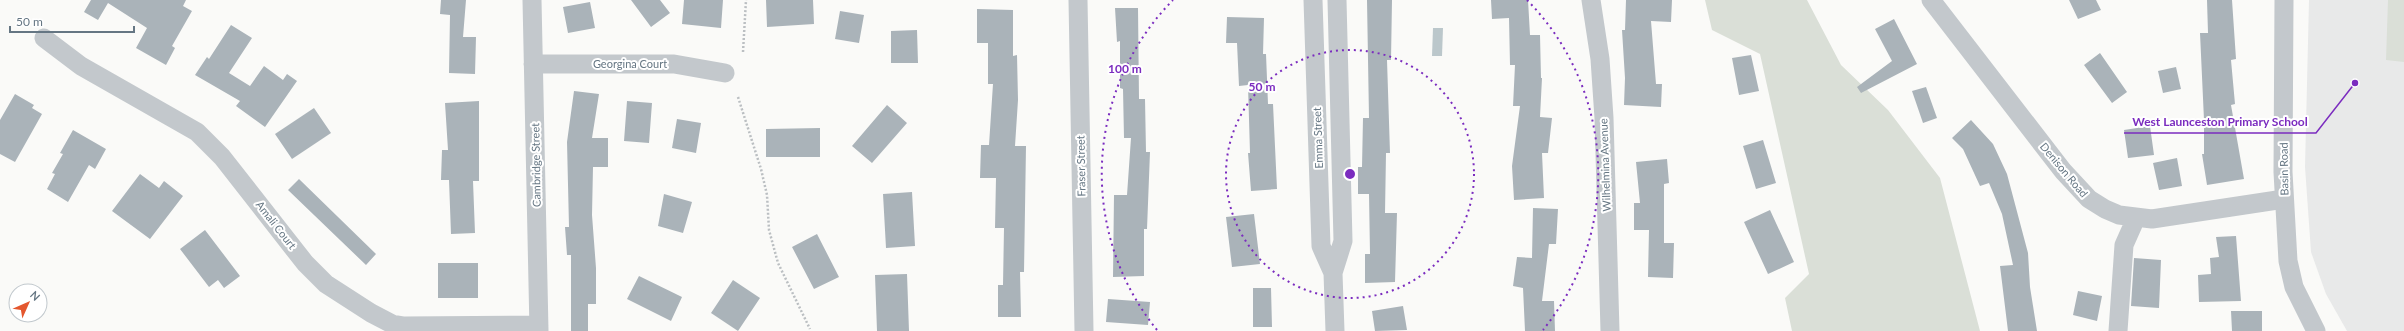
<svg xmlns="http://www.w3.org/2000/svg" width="2404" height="331" font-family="Lato,sans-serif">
<rect width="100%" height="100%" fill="#fafaf8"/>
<path fill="#e8e9e9" d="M 2309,0 L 2404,0 L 2404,331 L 2347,331 L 2326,294 L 2311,252 L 2305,167 Z"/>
<path fill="#dadfd7" d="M 1705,0 L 1807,0 L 1841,65 L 1888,110 L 1940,178 L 1980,331 L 1792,331 L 1785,298 L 1809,274 L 1760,54 L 1712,30 Z
M 2388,0 L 2404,0 L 2404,62 L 2386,60 Z"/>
<path fill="#bbc7cb" d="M 1433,28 L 1443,28 L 1442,56 L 1432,56 Z"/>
<path fill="#aab3b9" d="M 91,0 L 186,0 L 183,6 L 192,11 L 172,46 L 175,48 L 166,65 L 136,48 L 147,28 L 108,3 L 98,20 L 84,12 Z
M 441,0 L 466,0 L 463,37 L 476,37 L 475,74 L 449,73 L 450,15 L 440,14 Z
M 631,0 L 660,0 L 670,13 L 651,27 Z
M 684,0 L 723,0 L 721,28 L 682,24 Z
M 766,0 L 813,0 L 814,24 L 767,27 Z
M 1367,0 L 1392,0 L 1391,60 L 1387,60 L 1390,153 L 1386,153 L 1385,213 L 1397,213 L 1395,282 L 1365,283 L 1365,254 L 1370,254 L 1369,194 L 1358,194 L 1358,167 L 1362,167 L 1363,118 L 1369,118 Z
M 1491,0 L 1528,0 L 1530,35 L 1540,35 L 1541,78 L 1542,78 L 1540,117 L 1552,118 L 1548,153 L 1542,153 L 1544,198 L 1514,200 L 1512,166 L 1520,106 L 1513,106 L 1515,65 L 1510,65 L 1509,18 L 1492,19 Z
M 1626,0 L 1672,0 L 1671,22 L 1651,21 L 1656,84 L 1662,84 L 1661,107 L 1624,105 L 1625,78 L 1622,30 L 1625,30 Z
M 2069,0 L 2096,0 L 2101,10 L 2078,19 Z
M 2207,0 L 2232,0 L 2236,59 L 2231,60 L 2235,104 L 2231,105 L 2244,179 L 2207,185 L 2202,154 L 2204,154 L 2204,120 L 2200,33 L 2208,33 Z
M 590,2 L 595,28 L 568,33 L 563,7 Z
M 1115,8 L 1138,8 L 1139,99 L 1145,99 L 1146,152 L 1150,152 L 1147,229 L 1144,229 L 1144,276 L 1113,277 L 1114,195 L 1127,195 L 1131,138 L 1124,138 L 1123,89 L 1120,88 L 1120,41 L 1117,42 Z
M 977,9 L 1013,10 L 1013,56 L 1017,55 L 1018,100 L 1015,146 L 1026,146 L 1024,272 L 1020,272 L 1021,317 L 998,317 L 998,285 L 1003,285 L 1004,228 L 995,228 L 996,178 L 980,178 L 981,145 L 989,145 L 993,84 L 988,84 L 988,43 L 977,43 Z
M 840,11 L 864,15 L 859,43 L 835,39 Z
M 1227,17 L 1264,18 L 1263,54 L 1266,54 L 1268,104 L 1273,104 L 1277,189 L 1251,191 L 1248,153 L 1250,153 L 1248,85 L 1239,86 L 1237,43 L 1226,43 Z
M 1894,19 L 1917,64 L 1861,93 L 1857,87 L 1892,61 L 1875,29 Z
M 231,25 L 252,38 L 229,73 L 250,86 L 264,66 L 283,80 L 287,74 L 297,81 L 265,127 L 236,106 L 240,101 L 195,75 L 207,57 L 209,59 Z
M 917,30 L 918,63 L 891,63 L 891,31 Z
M 2100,53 L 2127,92 L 2112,103 L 2084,65 Z
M 1751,55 L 1759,91 L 1739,95 L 1732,58 Z
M 2176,67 L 2181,89 L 2163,93 L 2158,71 Z
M 1926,87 L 1937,118 L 1923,123 L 1912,91 Z
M 574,91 L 599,94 L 592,138 L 608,138 L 608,167 L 593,167 L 592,215 L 596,268 L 596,304 L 588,304 L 588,331 L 571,331 L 571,255 L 567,255 L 565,227 L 569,227 L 567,142 Z
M 15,94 L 34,105 L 32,108 L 42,114 L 15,162 L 0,154 L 0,120 Z
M 479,101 L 479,181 L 473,181 L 475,233 L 451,234 L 449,180 L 441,180 L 442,150 L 448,150 L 445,103 Z
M 627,101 L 652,103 L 649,143 L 624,141 Z
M 887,105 L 907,123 L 872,163 L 852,146 Z
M 314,108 L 331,133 L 292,159 L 275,134 Z
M 677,119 L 701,123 L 696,153 L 672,148 Z
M 1971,120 L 1993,144 L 2007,174 L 2028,253 L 2030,287 L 2037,331 L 2008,331 L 2000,266 L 2013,265 L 2002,214 L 1989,183 L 1980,186 L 1963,149 L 1952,138 Z
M 2150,126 L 2154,155 L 2128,158 L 2124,130 Z
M 820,128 L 820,157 L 766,157 L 766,129 Z
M 73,130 L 106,149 L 95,169 L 89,165 L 68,202 L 47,189 L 55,174 L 52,173 L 63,154 L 60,153 Z
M 1763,140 L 1776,183 L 1756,189 L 1743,146 Z
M 2177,158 L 2182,186 L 2159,190 L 2153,163 Z
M 1667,159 L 1669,183 L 1664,184 L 1664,243 L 1674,243 L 1673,278 L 1648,277 L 1649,230 L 1634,230 L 1634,203 L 1640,203 L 1636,162 Z
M 140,174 L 159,188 L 164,181 L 183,196 L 150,239 L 112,211 Z
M 299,179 L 376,254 L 366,265 L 288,190 Z
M 912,192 L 915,246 L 886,248 L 883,194 Z
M 664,194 L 692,202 L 683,233 L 658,226 Z
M 1533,208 L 1558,209 L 1556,244 L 1549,244 L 1542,301 L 1554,301 L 1555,331 L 1525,331 L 1523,288 L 1513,286 L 1517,257 L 1532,258 Z
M 1770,210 L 1794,262 L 1768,274 L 1744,222 Z
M 1254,214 L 1260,264 L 1232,267 L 1226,217 Z
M 205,230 L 240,276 L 224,288 L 218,280 L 209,287 L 180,249 Z
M 817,234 L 839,277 L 814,289 L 792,247 Z
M 2236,236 L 2241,301 L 2199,302 L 2198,275 L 2211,274 L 2210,258 L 2219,257 L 2216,237 Z
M 2134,258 L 2161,260 L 2159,308 L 2131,306 Z
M 438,263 L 478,263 L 478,298 L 438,298 Z
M 907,274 L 909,331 L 877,331 L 875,275 Z
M 639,276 L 682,297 L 671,321 L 627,299 Z
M 733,280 L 760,298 L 738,331 L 711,313 Z
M 1253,288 L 1271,288 L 1272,327 L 1253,327 Z
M 2078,291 L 2102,296 L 2097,321 L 2073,315 Z
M 1108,299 L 1150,302 L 1148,325 L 1106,322 Z
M 1403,306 L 1407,330 L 1375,331 L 1372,311 Z
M 2231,311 L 2262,311 L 2262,331 L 2232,331 Z"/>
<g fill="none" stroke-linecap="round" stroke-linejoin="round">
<path stroke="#bbbfc2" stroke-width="2.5" stroke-dasharray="2 2" stroke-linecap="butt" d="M 743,52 L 746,0
M 738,97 L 761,169 L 767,195 L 769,230 L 778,263 L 810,329"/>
<path stroke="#c3c8cc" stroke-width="19" d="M 532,0 L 539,331
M 1078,0 L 1084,331
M 1313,0 L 1321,246 L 1333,273
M 1591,0 L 1600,59 L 1604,118 L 1610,331
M 1931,0 L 2063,171 L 2089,199 L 2105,209 L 2119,215 L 2152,219 L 2284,199
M 2284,0 L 2283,172 L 2288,261 L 2294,287 L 2316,331
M 44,38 L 81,66 L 197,132 L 222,157 L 305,263 L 326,284 L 371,313 L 392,324 L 404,326 L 539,325
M 533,64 L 674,64 L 725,73
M 1335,331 L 1333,273 L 1343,241 L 1337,0
M 2118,331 L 2124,245 L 2136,218"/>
</g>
<g fill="none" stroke="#7b2cbf" stroke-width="2" stroke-dasharray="2 4">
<circle cx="1350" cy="174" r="124"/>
<path d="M1157 330A248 248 0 0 1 1173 0M1527 0A248 248 0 0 1 1543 330"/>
</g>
<g text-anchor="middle" stroke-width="4" stroke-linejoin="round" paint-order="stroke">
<g font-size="11" fill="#657683" stroke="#fff">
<text x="630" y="68">Georgina Court</text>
<text transform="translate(1318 138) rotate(-92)" y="4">Emma Street</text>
<text transform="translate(536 165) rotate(-91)" y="4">Cambridge Street</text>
<text transform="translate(1605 165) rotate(-92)" y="4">Wilhelmina Avenue</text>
<text transform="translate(1081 166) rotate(-91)" y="4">Fraser Street</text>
<text transform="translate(2284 169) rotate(-91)" y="4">Basin Road</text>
<text transform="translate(2064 170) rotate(50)" y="4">Denison Road</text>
<text transform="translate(276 225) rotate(52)" y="4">Amali Court</text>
</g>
</g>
<circle cx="1350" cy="174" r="6" fill="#7b2cbf" stroke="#fff" stroke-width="2"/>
<g font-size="12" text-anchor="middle" font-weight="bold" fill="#7b2cbf" stroke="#fff" stroke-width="4" stroke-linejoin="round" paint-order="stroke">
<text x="1125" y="73">100 m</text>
<text x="1262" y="91">50 m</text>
</g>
<path fill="none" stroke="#7b2cbf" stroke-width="1.5" d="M2355 83L2316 133H2124"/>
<circle fill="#7b2cbf" stroke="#fff" stroke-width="1.5" cx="2355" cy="83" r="4"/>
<g font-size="12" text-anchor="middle" font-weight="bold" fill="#7b2cbf" stroke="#fff" stroke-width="4" stroke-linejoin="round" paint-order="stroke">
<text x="2220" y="126">West Launceston Primary School</text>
</g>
<g transform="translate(28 303) rotate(45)"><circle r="19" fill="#ffffff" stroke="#c1c8cd"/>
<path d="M0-3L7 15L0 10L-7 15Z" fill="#e4572e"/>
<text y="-6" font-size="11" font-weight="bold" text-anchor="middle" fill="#657683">N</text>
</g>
<path d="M10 26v6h124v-6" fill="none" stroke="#657683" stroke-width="2"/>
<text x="16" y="26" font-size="12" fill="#657683" stroke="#ffffff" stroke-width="3" paint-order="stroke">50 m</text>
</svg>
